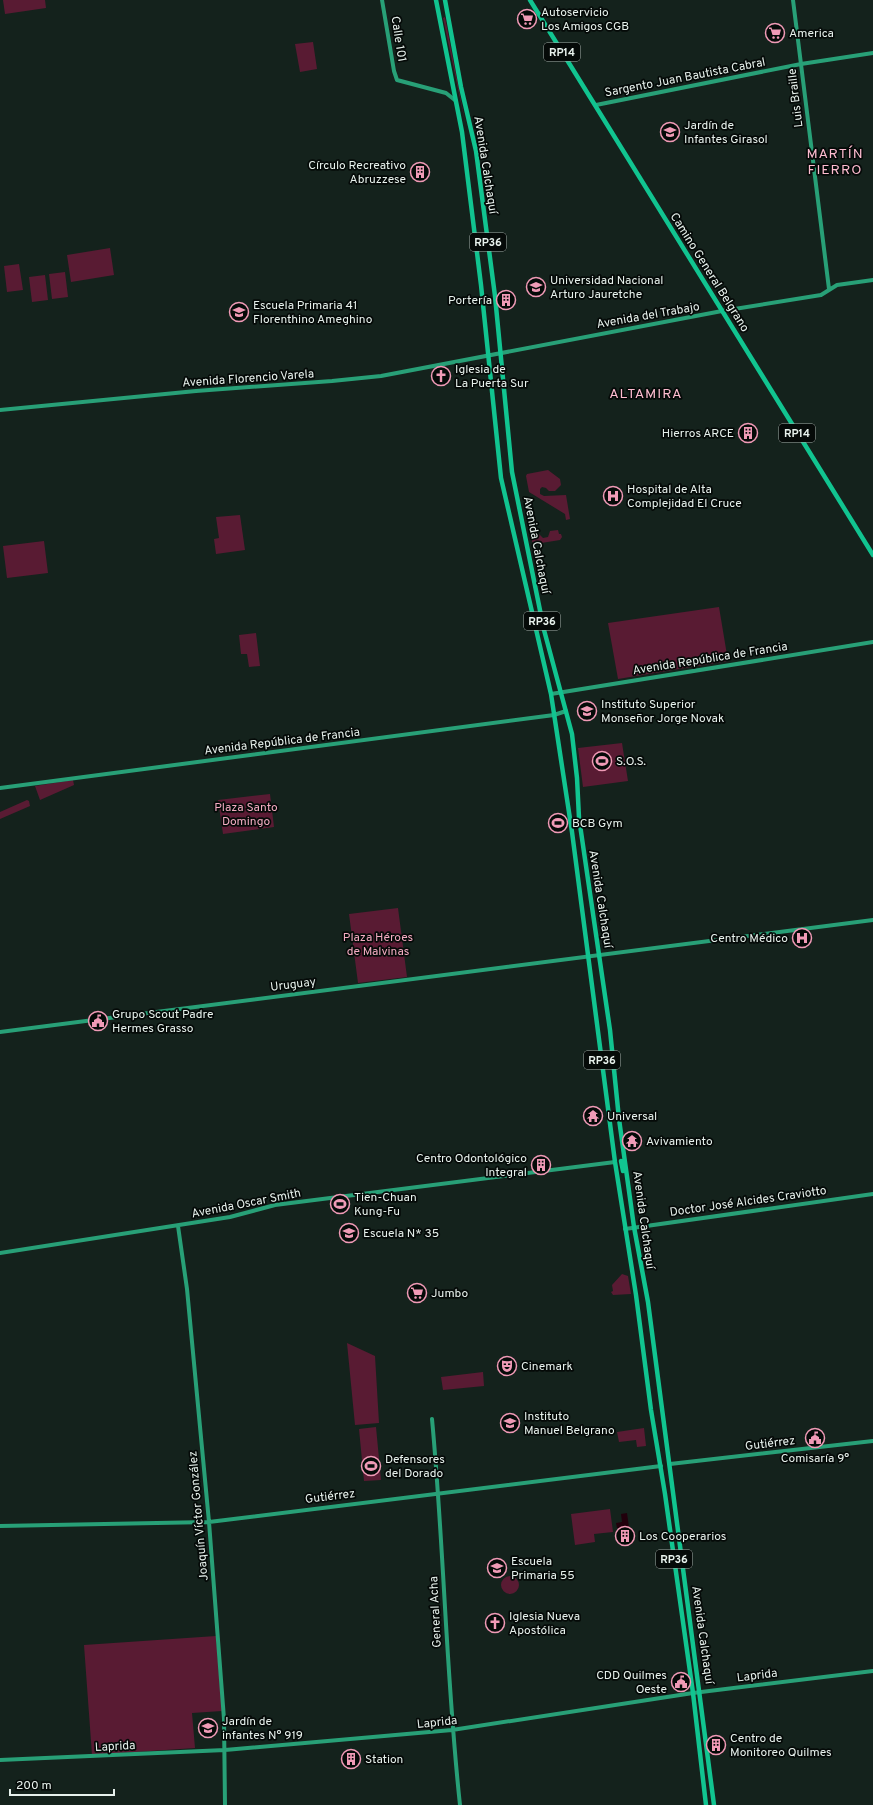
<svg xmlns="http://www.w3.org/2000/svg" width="873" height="1805" font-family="Overpass,sans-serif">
<rect width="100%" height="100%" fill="#14221c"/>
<path fill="#591b33" d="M 3,0 L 45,0 L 46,8 L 5,14 Z
M 445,17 L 466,127 L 443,18 Z
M 313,42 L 317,69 L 300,72 L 295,44 Z
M 110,248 L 114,275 L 71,282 L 67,255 Z
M 19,264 L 23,290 L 7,292 L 4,266 Z
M 65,272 L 68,297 L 52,299 L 49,274 Z
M 45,275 L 48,300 L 32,302 L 29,277 Z
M 548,470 L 560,479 L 561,485 L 555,491 L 549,491 L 546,488 L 542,487 L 540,489 L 540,494 L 544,496 L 566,495 L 570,519 L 566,520 L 565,514 L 529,492 L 526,476 L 527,474 Z
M 240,515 L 245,550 L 216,554 L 214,539 L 219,538 L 216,517 Z
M 558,530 L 559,534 L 561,534 L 562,537 L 560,540 L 535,544 L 532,542 L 531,536 L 539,534 L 543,538 L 548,537 L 550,531 Z
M 44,541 L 48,573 L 7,578 L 3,546 Z
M 719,607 L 728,661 L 618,679 L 608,623 Z
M 256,633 L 260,666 L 249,667 L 247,654 L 241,654 L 239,635 Z
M 622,743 L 628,781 L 583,787 L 578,748 Z
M 73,780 L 74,785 L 40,800 L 35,786 Z
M 270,794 L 274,827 L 223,834 L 218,800 Z
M 27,800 L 29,801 L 30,806 L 0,819 L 0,812 Z
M 398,908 L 407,977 L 358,983 L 349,914 Z
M 622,1274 L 628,1276 L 631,1294 L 613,1295 L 611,1292 L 613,1291 L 612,1285 Z
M 347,1343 L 375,1356 L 379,1423 L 355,1425 Z
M 483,1372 L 484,1386 L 443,1390 L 441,1377 Z
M 376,1427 L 381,1480 L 364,1481 L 359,1429 Z
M 644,1428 L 646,1446 L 637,1447 L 636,1440 L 619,1442 L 617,1432 Z
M 610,1509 L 613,1532 L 594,1534 L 595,1542 L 575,1545 L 571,1514 Z
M501 1585a9 9 0 1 1 18 0a9 9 0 1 1-18 0Z
M 216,1636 L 222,1711 L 192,1713 L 195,1748 L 92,1755 L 84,1645 Z"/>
<path fill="#21000c" d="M 627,1513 L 629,1527 L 617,1528 L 616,1523 L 622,1522 L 621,1514 Z"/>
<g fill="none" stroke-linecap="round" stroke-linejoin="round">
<path stroke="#28a077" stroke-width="4" d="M 382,0 L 394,71 L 397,80 L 446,93 L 456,101
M 793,0 L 829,289
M 596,105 L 801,64 L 873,53
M 0,410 L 196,391 L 332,381 L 381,376 L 722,311 L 821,295 L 837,285 L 873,280
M 551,694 L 873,642
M 0,788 L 554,715 L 566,711
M 0,1032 L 873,920
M 178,1226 L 187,1289 L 209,1522 L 224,1719 L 225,1805
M 625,1229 L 873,1194
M 0,1253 L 230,1217 L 275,1205 L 615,1162
M 432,1419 C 444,1547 446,1677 460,1805
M 670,1464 L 873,1441
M 0,1526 L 209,1522 L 661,1466
M 0,1760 L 225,1750 L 452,1730 L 693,1693 L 873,1671"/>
<path stroke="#11c490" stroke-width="4.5" d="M 436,0 L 462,132 L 481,285 L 501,478 L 551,694 L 572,832 L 615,1162 L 636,1295 L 651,1410 L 665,1494 L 693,1693 L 706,1805
M 445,0 L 461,87 L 476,151 L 495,296 L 512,472 L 544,630 L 572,734 L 577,778 L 579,818 L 610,1030 L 619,1119 L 634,1227 L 648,1302 L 714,1805
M 530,0 L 873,555
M 621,1161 L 623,1171"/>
</g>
<defs>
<g id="supermarket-ring" transform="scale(1)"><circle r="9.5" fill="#050a08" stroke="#f09ab6" stroke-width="1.5"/><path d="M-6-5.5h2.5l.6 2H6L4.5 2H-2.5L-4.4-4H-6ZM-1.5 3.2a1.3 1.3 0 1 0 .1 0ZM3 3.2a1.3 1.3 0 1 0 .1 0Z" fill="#f09ab6"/></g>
<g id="school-ring" transform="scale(1)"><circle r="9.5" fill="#050a08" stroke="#f09ab6" stroke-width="1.5"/><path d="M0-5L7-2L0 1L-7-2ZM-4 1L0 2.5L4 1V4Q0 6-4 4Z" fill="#f09ab6"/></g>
<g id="building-ring" transform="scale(1)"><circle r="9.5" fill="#050a08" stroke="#f09ab6" stroke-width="1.5"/><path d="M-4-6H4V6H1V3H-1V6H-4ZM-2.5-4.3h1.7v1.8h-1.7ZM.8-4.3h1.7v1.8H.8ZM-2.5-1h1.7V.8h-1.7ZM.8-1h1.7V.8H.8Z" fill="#f09ab6"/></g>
<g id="university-ring" transform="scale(1)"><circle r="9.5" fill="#050a08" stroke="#f09ab6" stroke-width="1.5"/><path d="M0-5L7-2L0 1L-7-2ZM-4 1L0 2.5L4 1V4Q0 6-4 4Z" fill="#f09ab6"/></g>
<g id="church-ring" transform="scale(1)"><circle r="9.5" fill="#050a08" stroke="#f09ab6" stroke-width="1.5"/><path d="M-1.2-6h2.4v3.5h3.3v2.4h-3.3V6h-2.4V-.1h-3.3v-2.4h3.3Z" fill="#f09ab6"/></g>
<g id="hospital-ring" transform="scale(1)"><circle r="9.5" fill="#050a08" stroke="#f09ab6" stroke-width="1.5"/><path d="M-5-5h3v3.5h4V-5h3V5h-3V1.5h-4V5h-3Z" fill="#f09ab6"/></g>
<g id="stadium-ring" transform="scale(1)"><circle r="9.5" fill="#050a08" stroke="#f09ab6" stroke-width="1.5"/><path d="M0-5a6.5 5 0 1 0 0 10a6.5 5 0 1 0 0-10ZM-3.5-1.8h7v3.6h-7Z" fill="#f09ab6"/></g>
<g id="civic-ring" transform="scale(1)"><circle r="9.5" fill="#050a08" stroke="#f09ab6" stroke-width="1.5"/><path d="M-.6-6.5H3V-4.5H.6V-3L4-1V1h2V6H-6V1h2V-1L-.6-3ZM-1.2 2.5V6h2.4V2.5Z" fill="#f09ab6"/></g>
<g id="temple-ring" transform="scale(1)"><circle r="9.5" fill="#050a08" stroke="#f09ab6" stroke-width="1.5"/><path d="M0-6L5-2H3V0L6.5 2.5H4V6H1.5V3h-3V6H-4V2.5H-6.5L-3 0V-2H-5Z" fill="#f09ab6"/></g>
<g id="theatre-ring" transform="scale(1)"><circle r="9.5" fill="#050a08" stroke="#f09ab6" stroke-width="1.5"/><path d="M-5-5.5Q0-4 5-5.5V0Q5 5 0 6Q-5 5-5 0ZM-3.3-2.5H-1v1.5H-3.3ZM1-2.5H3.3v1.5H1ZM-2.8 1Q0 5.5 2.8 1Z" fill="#f09ab6"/></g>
</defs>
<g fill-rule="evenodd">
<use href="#supermarket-ring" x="527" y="19"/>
<use href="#supermarket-ring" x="775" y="33"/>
<use href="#school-ring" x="670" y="132"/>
<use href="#building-ring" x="420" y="172"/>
<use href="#university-ring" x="536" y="287"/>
<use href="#building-ring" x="506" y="300"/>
<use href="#school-ring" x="239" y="312"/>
<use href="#church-ring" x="441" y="376"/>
<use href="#building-ring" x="748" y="433"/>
<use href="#hospital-ring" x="613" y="496"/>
<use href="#university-ring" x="587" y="711"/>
<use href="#stadium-ring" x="602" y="761"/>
<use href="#stadium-ring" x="558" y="823"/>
<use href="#hospital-ring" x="802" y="938"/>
<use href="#civic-ring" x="98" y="1021"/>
<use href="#temple-ring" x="593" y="1116"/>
<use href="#temple-ring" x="632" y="1141"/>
<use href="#building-ring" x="541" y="1165"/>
<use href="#stadium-ring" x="340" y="1204"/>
<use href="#school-ring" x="349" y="1233"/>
<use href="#supermarket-ring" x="417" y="1293"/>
<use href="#theatre-ring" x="507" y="1366"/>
<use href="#school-ring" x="510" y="1423"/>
<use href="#civic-ring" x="815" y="1438"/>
<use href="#stadium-ring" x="371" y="1466"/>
<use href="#building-ring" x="625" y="1536"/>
<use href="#school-ring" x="497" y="1568"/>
<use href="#church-ring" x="495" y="1623"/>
<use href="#civic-ring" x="681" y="1682"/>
<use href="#school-ring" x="208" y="1728"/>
<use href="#building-ring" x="716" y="1745"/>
<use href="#building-ring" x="351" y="1759"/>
</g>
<g text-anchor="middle" stroke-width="3.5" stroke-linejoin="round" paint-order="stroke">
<g fill="#050a08" stroke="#a3aca8" stroke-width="1">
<rect x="544" y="43" width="36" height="18" rx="3"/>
<rect x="470" y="233" width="36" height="18" rx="3"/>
<rect x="779" y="424" width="36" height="18" rx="3"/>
<rect x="524" y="612" width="36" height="18" rx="3"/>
<rect x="584" y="1051" width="36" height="18" rx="3"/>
<rect x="656" y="1550" width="36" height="18" rx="3"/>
</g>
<g font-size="11" font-weight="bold" fill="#e7f1ec">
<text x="562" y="56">RP14</text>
<text x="488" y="246">RP36</text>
<text x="797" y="437">RP14</text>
<text x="542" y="625">RP36</text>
<text x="602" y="1064">RP36</text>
<text x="674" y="1563">RP36</text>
</g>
<g font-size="12" fill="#e7f1ec" stroke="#050a08" text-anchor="start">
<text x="541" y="16">Autoservicio<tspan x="541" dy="14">Los Amigos CGB</tspan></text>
<text x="789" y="37">America</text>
<text x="684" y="129">Jardín de<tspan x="684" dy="14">Infantes Girasol</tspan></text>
<text x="406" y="169" text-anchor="end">Círculo Recreativo<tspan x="406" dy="14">Abruzzese</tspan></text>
<text x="550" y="284">Universidad Nacional<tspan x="550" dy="14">Arturo Jauretche</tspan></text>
<text x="492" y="304" text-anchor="end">Portería</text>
<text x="253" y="309">Escuela Primaria 41<tspan x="253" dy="14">Florenthino Ameghino</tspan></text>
<text x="455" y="373">Iglesia de<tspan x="455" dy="14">La Puerta Sur</tspan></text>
<text x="734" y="437" text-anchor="end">Hierros ARCE</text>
<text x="627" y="493">Hospital de Alta<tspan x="627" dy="14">Complejidad El Cruce</tspan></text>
<text x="601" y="708">Instituto Superior<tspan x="601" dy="14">Monseñor Jorge Novak</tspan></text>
<text x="616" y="765">S.O.S.</text>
<text x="572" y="827">BCB Gym</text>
<text x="788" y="942" text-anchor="end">Centro Médico</text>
<text x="112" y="1018">Grupo Scout Padre<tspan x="112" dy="14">Hermes Grasso</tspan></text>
<text x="607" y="1120">Universal</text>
<text x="646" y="1145">Avivamiento</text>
<text x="527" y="1162" text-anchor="end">Centro Odontológico<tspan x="527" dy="14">Integral</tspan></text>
<text x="354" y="1201">Tien-Chuan<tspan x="354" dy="14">Kung-Fu</tspan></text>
<text x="363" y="1237">Escuela N* 35</text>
<text x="431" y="1297">Jumbo</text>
<text x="521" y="1370">Cinemark</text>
<text x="524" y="1420">Instituto<tspan x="524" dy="14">Manuel Belgrano</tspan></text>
<text x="815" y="1462" text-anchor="middle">Comisaría 9°</text>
<text x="385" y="1463">Defensores<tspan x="385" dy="14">del Dorado</tspan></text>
<text x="639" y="1540">Los Cooperarios</text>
<text x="511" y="1565">Escuela<tspan x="511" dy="14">Primaria 55</tspan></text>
<text x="509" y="1620">Iglesia Nueva<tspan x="509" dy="14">Apostólica</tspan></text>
<text x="667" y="1679" text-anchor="end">CDD Quilmes<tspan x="667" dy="14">Oeste</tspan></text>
<text x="222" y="1725">Jardín de<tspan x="222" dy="14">infantes N° 919</tspan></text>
<text x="730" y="1742">Centro de<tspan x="730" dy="14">Monitoreo Quilmes</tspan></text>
<text x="365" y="1763">Station</text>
</g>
<g font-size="12" fill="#e7f1ec" stroke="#050a08">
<text transform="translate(399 39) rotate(81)" y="4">Calle 101</text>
<text transform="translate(685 77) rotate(-11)" y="4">Sargento Juan Bautista Cabral</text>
<text transform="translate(795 98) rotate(-97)" y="4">Luis Braille</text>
<text transform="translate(486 165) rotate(81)" y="4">Avenida Calchaquí</text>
<text transform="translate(710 272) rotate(58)" y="4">Camino General Belgrano</text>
<text transform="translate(648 315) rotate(-10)" y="4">Avenida del Trabajo</text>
<text transform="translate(248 378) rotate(-4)" y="4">Avenida Florencio Varela</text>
<text transform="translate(537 545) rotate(79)" y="4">Avenida Calchaquí</text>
<text transform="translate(710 658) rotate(-9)" y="4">Avenida República de Francia</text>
<text transform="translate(282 741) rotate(-7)" y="4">Avenida República de Francia</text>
<text transform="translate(601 899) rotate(81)" y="4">Avenida Calchaquí</text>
<text transform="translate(293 984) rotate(-7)" y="4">Uruguay</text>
<text transform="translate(748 1201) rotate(-8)" y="4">Doctor José Alcides Craviotto</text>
<text transform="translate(246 1203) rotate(-11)" y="4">Avenida Oscar Smith</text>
<text transform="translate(644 1220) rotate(82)" y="4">Avenida Calchaquí</text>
<text transform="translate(770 1443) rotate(-7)" y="4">Gutiérrez</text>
<text transform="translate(330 1496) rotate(-7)" y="4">Gutiérrez</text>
<text transform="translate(198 1516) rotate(-95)" y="4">Joaquín Víctor González</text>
<text transform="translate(435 1612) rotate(-93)" y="4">General Acha</text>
<text transform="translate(703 1635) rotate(82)" y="4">Avenida Calchaquí</text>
<text transform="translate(757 1675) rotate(-7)" y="4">Laprida</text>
<text transform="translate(437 1722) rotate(-6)" y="4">Laprida</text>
<text transform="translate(115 1746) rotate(-3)" y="4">Laprida</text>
</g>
<g font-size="12" fill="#f4acc2" stroke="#050a08">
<text x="246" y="811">Plaza Santo<tspan x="246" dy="14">Domingo</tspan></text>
<text x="378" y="941">Plaza Héroes<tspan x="378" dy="14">de Malvinas</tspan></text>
</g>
<g font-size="14" letter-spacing="1" fill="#febcd0" stroke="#050a08">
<text x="835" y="158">MARTÍN<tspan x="835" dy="16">FIERRO</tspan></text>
<text x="646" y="398">ALTAMIRA</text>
</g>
</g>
<path d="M10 1789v6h104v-6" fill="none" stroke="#e7f1ec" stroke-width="2"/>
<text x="16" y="1789" font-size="12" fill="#e7f1ec" stroke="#050a08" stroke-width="3" paint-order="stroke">200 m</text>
</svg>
